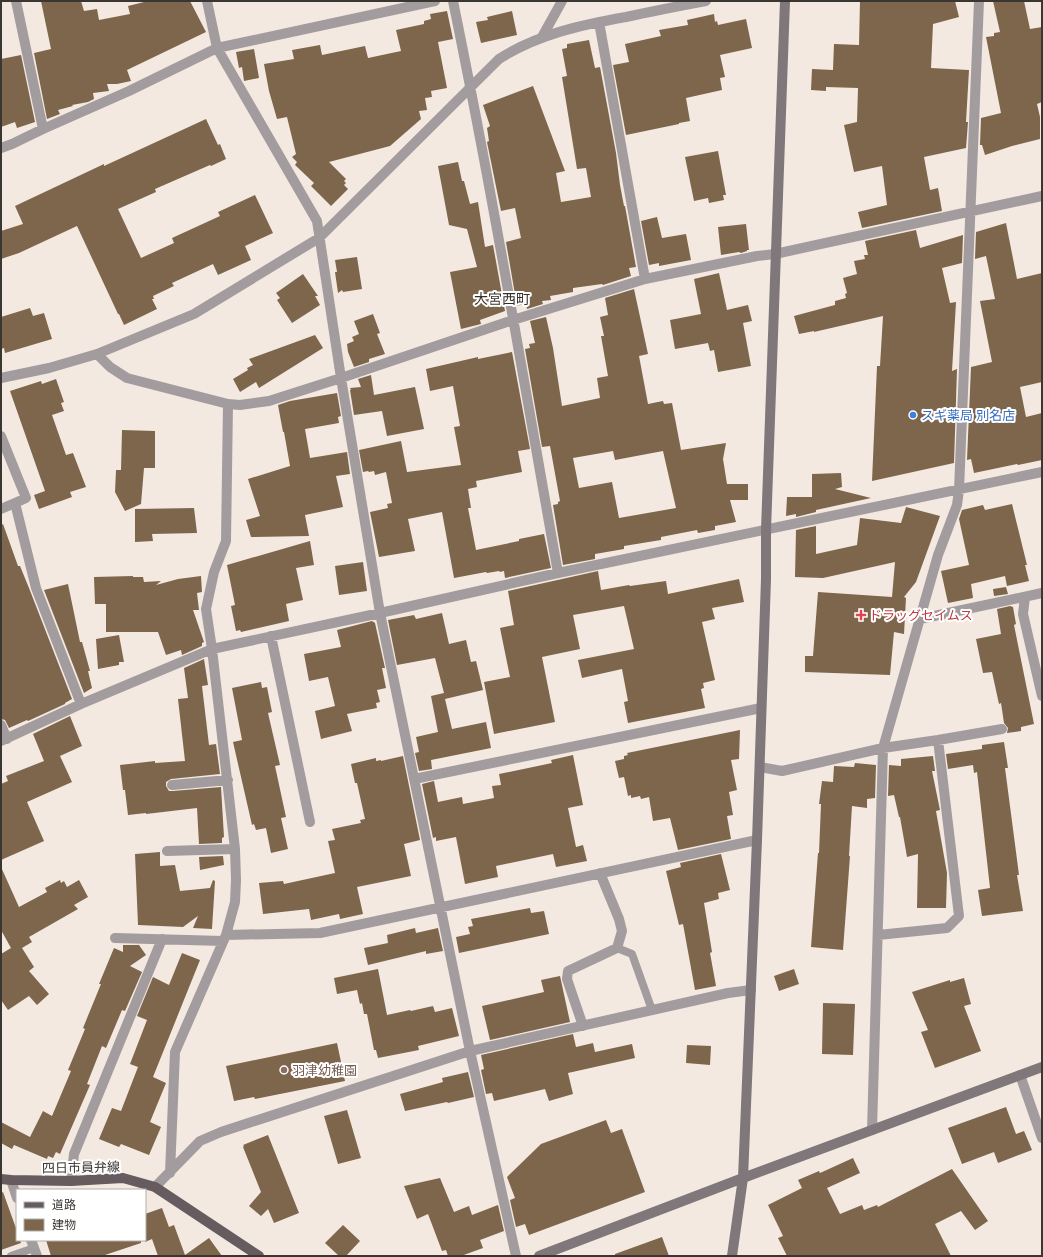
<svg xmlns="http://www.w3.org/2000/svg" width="1043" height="1257" font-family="Lato,'Noto Sans JP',sans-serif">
<rect width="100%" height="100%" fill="#f4e9e1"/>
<path fill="#7d664b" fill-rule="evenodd" d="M 41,1 L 81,1 L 84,11 L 97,9 L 99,20 L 130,14 L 128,6 L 148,1 L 190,1 L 206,32 L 127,70 L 131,81 L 117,84 L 107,84 L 109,91 L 93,93 L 94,99 L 88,102 L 72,105 L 73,106 L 58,110 L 60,114 L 47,119 L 34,53 L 51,49 Z
M 860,1 L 955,1 L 959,17 L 933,24 L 931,68 L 969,70 L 966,122 L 968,122 L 966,148 L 924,157 L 930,190 L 938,188 L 942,211 L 862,228 L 858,212 L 887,205 L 882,166 L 854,172 L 844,125 L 857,122 L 858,88 L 826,87 L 826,91 L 811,90 L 812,69 L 833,70 L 834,44 L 859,45 Z
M 993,1 L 1024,1 L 1030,29 L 1042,27 L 1042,102 L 1037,104 L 1040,117 L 1040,139 L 1012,146 L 985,155 L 982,145 L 980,145 L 981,118 L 1001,113 L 986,37 L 994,36 L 994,33 L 1000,32 Z
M 447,11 L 453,39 L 438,42 L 447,88 L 431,91 L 432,97 L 425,98 L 427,110 L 419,111 L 421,119 L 390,146 L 329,162 L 346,179 L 344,181 L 346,183 L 344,185 L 348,189 L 331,206 L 311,186 L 314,183 L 295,165 L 297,162 L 292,157 L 296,154 L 287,117 L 277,119 L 269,91 L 264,64 L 294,59 L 292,50 L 320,45 L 322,55 L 365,46 L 368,58 L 401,51 L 396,30 L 424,24 L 424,21 L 431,19 L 430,14 Z
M 512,11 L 517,35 L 481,43 L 476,22 L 488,20 L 487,17 Z
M 714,14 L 715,22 L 717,21 L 718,25 L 746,19 L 752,48 L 720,55 L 725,77 L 720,78 L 722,90 L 686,98 L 690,121 L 679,123 L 679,124 L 626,135 L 613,65 L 629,62 L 625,44 L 661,36 L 659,30 L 688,25 L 687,20 Z
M 589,40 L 595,68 L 600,67 L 616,153 L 620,185 L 624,206 L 625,206 L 636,267 L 629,268 L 631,276 L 603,285 L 602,284 L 573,288 L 573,292 L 550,296 L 551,300 L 542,301 L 543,304 L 527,309 L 526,303 L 517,306 L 506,242 L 521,238 L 515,208 L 501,211 L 487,142 L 489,141 L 487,128 L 490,126 L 483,105 L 533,86 L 565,171 L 556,173 L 561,202 L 591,197 L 586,168 L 577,169 L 562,77 L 567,76 L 562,49 L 567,48 L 567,44 Z
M 254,49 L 259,78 L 244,81 L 242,67 L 239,68 L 236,52 Z
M 21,55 L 35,122 L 17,128 L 15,122 L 1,127 L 1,59 Z
M 206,119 L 218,145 L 220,144 L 226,159 L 211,166 L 210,165 L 155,189 L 156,192 L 118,209 L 141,258 L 174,243 L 172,238 L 220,216 L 218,212 L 255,195 L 273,233 L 245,246 L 251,260 L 218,275 L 213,264 L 172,283 L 174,286 L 153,296 L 154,299 L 152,299 L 157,309 L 124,325 L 119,314 L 118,314 L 77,226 L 19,253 L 1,259 L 1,231 L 23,224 L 15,206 L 104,164 L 104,166 Z
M 718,151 L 726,195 L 723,195 L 724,200 L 709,203 L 708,198 L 694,201 L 685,157 Z
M 458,162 L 462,181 L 464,181 L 470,204 L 478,202 L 485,247 L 493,245 L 505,311 L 480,320 L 481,324 L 461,329 L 450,272 L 477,267 L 467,229 L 449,225 L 438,166 Z
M 657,217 L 662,238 L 686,234 L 691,260 L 659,266 L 659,263 L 649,265 L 641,221 Z
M 1006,223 L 1017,279 L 1042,273 L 1042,382 L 1020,387 L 1026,417 L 1042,413 L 1042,460 L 1018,465 L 1017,464 L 974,473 L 971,459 L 967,460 L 971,367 L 992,362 L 980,301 L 995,299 L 986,256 L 975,259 L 976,232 Z
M 746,224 L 749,250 L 747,250 L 747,251 L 741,253 L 739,252 L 721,255 L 718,227 Z
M 916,230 L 920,248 L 963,235 L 962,263 L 942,268 L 950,303 L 956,302 L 952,371 L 957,369 L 954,463 L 872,481 L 877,366 L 880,366 L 883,316 L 814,332 L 814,331 L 799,334 L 794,316 L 835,305 L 835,301 L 846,298 L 845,294 L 847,293 L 843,278 L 857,274 L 854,261 L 865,259 L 864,255 L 868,255 L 865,241 Z
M 357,257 L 362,289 L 343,292 L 342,290 L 338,293 L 335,272 L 337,272 L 335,260 Z
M 719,273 L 727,310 L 748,305 L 752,321 L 743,323 L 751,366 L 718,372 L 714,350 L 710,351 L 708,343 L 675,349 L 670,320 L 701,314 L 694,279 Z
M 303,274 L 318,296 L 315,296 L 320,305 L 292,323 L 277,300 L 280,298 L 276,293 Z
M 634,289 L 648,354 L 639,356 L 648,404 L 663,401 L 664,404 L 672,403 L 681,450 L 726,443 L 723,459 L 727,484 L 748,484 L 748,500 L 730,500 L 736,522 L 715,526 L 715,530 L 698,533 L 697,530 L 661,537 L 661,540 L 624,546 L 624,549 L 595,554 L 595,559 L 563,565 L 553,505 L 558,504 L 558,502 L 560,501 L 550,446 L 542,447 L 525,349 L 530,348 L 529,344 L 535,343 L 530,321 L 546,317 L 553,348 L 562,406 L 600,398 L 597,378 L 608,376 L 601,336 L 604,336 L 600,317 L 608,315 L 605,298 ZM 613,451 L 615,460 L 663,451 L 676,508 L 619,518 L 612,482 L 579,488 L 573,458 Z
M 30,308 L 33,316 L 44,313 L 52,339 L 5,353 L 4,348 L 1,349 L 1,317 Z
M 373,314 L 380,333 L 377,334 L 385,354 L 369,359 L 369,362 L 354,367 L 348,352 L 347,344 L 354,341 L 352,337 L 359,334 L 354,321 Z
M 315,335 L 323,348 L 259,388 L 256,382 L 240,392 L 233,379 L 248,370 L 247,368 L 253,365 L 249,359 Z
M 512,352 L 530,449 L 518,451 L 522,472 L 476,481 L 477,487 L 468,489 L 471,508 L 468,508 L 476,550 L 519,541 L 519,539 L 544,534 L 551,568 L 505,578 L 504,571 L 500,572 L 499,571 L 487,573 L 486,572 L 454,578 L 442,512 L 408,519 L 415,551 L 379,557 L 370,512 L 388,508 L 387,504 L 392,503 L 386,472 L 375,475 L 374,471 L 369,472 L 368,471 L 363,472 L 359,450 L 401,441 L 407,472 L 461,465 L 454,427 L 460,426 L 453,386 L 430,391 L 426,369 L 478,357 L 478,359 Z
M 371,375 L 374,395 L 415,387 L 424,429 L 387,436 L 382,411 L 354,415 L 350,390 L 351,390 L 350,388 L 361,387 L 358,379 Z
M 56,379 L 64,402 L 61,403 L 64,411 L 52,415 L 66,455 L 73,453 L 86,487 L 70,492 L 72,497 L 39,509 L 34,495 L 45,491 L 10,391 L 41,381 L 42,384 Z
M 337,393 L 341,416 L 338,417 L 339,423 L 305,429 L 310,458 L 347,452 L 350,474 L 336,476 L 343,507 L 305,515 L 309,536 L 251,537 L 246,520 L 260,516 L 248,479 L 290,466 L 284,432 L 283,432 L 278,405 L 290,401 Z
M 122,430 L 155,431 L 155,468 L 144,468 L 141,504 L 125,511 L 115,492 L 116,470 L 121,470 Z
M 841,473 L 842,487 L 835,489 L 871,498 L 816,510 L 816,512 L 796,517 L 796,514 L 786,516 L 787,497 L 812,497 L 812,474 Z
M 1012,504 L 1027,565 L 1025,565 L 1029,581 L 1007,586 L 1005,576 L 971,584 L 973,598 L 948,603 L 941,571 L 969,565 L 959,519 L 962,510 L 983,505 L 985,510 Z
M 906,507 L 940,516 L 916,582 L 904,597 L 906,598 L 904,634 L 894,632 L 890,675 L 805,672 L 805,656 L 813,656 L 818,592 L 892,597 L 895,562 L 823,578 L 795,577 L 796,530 L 816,526 L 816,554 L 857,545 L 860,518 L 901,523 Z
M 194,508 L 197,533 L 152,534 L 153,541 L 135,542 L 135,509 Z
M 3,524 L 18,566 L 20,566 L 29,588 L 72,699 L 65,703 L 65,704 L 28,721 L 27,720 L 9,728 L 5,720 L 1,719 L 1,525 Z
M 310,541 L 314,565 L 296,568 L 303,600 L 286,604 L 289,621 L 241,632 L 240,630 L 236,631 L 231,606 L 235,605 L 227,565 Z
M 363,562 L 367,591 L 339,595 L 335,566 Z
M 598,571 L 601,590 L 629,585 L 630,586 L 666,581 L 668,594 L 739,579 L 744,602 L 712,608 L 715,619 L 702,622 L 715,680 L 703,683 L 704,688 L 701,689 L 705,708 L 628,723 L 624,702 L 628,701 L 622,669 L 582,678 L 578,660 L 634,649 L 624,606 L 573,615 L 580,649 L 542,657 L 555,722 L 494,734 L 484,682 L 510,677 L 500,628 L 514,625 L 508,591 Z
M 133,576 L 133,577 L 143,577 L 144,582 L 161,581 L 156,585 L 178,579 L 201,576 L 202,592 L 197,593 L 199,610 L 193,610 L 204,642 L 202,643 L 202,646 L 182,655 L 181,650 L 166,655 L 158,632 L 106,632 L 106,604 L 95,604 L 94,577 Z
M 68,584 L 80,642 L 82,642 L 90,671 L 88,671 L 92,688 L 84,693 L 44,590 Z
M 1006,587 L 1008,594 L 994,596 L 993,589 Z
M 1010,606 L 1013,607 L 1016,624 L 1014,625 L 1034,724 L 1021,727 L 1021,731 L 1007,733 L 1008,728 L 1004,723 L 1001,703 L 999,704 L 992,672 L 983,673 L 976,639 L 1001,634 L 997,609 Z
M 442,613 L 449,644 L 466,640 L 471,662 L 476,661 L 483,690 L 445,699 L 452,729 L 486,722 L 491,748 L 431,760 L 432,769 L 419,771 L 415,753 L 419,752 L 416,737 L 438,732 L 431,696 L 444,693 L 435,658 L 397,665 L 388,620 L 414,615 L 416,619 Z
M 372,621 L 375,623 L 385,668 L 382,668 L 386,688 L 377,690 L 380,702 L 376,703 L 377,708 L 347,714 L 352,731 L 321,739 L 315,711 L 335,706 L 328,677 L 309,681 L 304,654 L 341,647 L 337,630 Z
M 119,635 L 124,662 L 119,662 L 119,665 L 98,669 L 96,639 Z
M 204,659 L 208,685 L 202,686 L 209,745 L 216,744 L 220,774 L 171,779 L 166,782 L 166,786 L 169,791 L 173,791 L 221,787 L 224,837 L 222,838 L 222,843 L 199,844 L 197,808 L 146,814 L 146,813 L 128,815 L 125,790 L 123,790 L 120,765 L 155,761 L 155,763 L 185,761 L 178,699 L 188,698 L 184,668 Z
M 261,682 L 262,688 L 267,687 L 272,712 L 268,713 L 280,765 L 275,766 L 286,817 L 281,818 L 288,849 L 271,853 L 266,828 L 256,830 L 254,824 L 252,825 L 233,742 L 242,740 L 232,688 Z
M 70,716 L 82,746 L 60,756 L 72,782 L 27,802 L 44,841 L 1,860 L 1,784 L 8,781 L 6,776 L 44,761 L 33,734 Z
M 740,730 L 739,759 L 731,760 L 737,790 L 729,792 L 733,815 L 727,816 L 731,839 L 678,850 L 670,818 L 653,821 L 649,797 L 641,799 L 640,796 L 631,798 L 631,795 L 628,796 L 624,777 L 619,778 L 615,761 L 624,759 L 624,756 L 628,755 L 627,753 Z
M 1004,742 L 1008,768 L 1005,768 L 1019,875 L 1017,875 L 1023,911 L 982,916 L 978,890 L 990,888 L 977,772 L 974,773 L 973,765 L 948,769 L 946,754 L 982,749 L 982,745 Z
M 573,755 L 583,805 L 568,808 L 576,847 L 583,845 L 587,861 L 556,867 L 553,854 L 496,866 L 498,877 L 465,884 L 456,837 L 436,841 L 436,837 L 433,838 L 422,784 L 434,781 L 438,802 L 462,797 L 463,804 L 494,798 L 492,786 L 501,785 L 499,774 L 552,763 L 551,760 Z
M 403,756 L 420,840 L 404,844 L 411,876 L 357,887 L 363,914 L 340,919 L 339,914 L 311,920 L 309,909 L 263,914 L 259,883 L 283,881 L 284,884 L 335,873 L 328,841 L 335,840 L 332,829 L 361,823 L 360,820 L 365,819 L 357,783 L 355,783 L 351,764 L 376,758 L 376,761 L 381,760 L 381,761 Z
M 933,756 L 935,771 L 932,771 L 940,810 L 936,811 L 947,873 L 946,908 L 917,908 L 918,854 L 907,857 L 900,817 L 899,817 L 894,795 L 888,796 L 889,765 L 901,766 L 901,759 Z
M 855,763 L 876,765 L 875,798 L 867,799 L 867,808 L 852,806 L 849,856 L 850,856 L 843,950 L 811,947 L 818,853 L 819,853 L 821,804 L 819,804 L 822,781 L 833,782 L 834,766 L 854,767 Z
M 160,852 L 160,866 L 175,865 L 180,891 L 210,888 L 213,880 L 215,881 L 212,929 L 193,928 L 198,916 L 183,927 L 138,925 L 135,854 Z
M 721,854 L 730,890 L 718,893 L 719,899 L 704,903 L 712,952 L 710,953 L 716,986 L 695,990 L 683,924 L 679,925 L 666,871 L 681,867 L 680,863 Z
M 223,856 L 224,865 L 200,870 L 199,857 Z
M 1,867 L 19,907 L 47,892 L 45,888 L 60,880 L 61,883 L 64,881 L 67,887 L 79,880 L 88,897 L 74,905 L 78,909 L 29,937 L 32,942 L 22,948 L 34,967 L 29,971 L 49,994 L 37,1005 L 29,996 L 8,1010 L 1,1000 L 1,954 L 11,948 L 1,930 Z
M 530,908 L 531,913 L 544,911 L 549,934 L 459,953 L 456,937 L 470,934 L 468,927 L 473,926 L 471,919 Z
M 415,928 L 416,933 L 438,928 L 443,951 L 426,954 L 426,951 L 368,965 L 364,948 L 388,943 L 387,935 Z
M 123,945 L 139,945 L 146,955 L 130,966 L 142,972 L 125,1011 L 122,1010 L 106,1048 L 102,1046 L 87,1084 L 90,1085 L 60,1154 L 56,1152 L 53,1158 L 48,1156 L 47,1159 L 14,1145 L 12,1149 L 1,1143 L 1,1122 L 30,1137 L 43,1111 L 52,1116 L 71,1071 L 68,1070 L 85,1029 L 83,1028 L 101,984 L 99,984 L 114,948 L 123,952 Z
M 182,953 L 200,960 L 153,1077 L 166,1083 L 150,1122 L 161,1127 L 149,1155 L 121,1144 L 119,1147 L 99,1139 L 112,1108 L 121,1111 L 138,1067 L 130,1064 L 147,1020 L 137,1016 L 153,977 L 169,985 Z
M 378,969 L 387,1015 L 410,1010 L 411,1011 L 433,1006 L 435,1012 L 452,1008 L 459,1036 L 418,1046 L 419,1050 L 378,1058 L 376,1050 L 374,1050 L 367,1014 L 364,1014 L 362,1003 L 360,1004 L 357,990 L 337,994 L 334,978 Z
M 794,969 L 799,984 L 779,991 L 774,976 Z
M 560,976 L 570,1022 L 490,1040 L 482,1006 L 544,992 L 541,980 Z
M 964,978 L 971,1004 L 964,1006 L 981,1051 L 935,1068 L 921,1032 L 928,1030 L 912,992 L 950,980 L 950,982 Z
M 823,1003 L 855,1004 L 853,1055 L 822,1054 Z
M 573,1034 L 576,1047 L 593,1043 L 595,1052 L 632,1044 L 635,1058 L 568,1073 L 573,1094 L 549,1101 L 545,1089 L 494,1101 L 492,1093 L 486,1094 L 481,1070 L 484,1069 L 481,1055 Z
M 337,1043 L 345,1081 L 255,1099 L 254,1097 L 234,1101 L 226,1066 Z
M 687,1045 L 711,1046 L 710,1065 L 686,1063 Z
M 468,1072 L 474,1097 L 448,1103 L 447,1102 L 405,1111 L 400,1094 L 443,1082 L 442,1078 Z
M 1006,1107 L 1016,1134 L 1024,1131 L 1032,1150 L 998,1163 L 994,1152 L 962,1164 L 948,1128 Z
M 347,1110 L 361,1158 L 338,1164 L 324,1116 Z
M 606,1120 L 611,1133 L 622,1129 L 645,1192 L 529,1235 L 525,1224 L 516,1227 L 510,1200 L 515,1198 L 507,1177 L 541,1144 Z
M 268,1135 L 299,1213 L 274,1223 L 268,1209 L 261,1216 L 249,1206 L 261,1192 L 243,1147 L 244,1146 L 243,1145 Z
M 853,1158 L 860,1173 L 827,1188 L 840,1214 L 862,1205 L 864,1210 L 877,1205 L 878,1207 L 952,1169 L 988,1221 L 975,1230 L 961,1211 L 935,1224 L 951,1256 L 787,1256 L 778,1238 L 783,1236 L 768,1205 L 802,1188 L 798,1180 L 819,1171 L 820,1173 Z
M 440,1178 L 454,1212 L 469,1206 L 472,1215 L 498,1205 L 504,1231 L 480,1240 L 483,1248 L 461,1256 L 448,1256 L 446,1250 L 442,1251 L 428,1214 L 417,1219 L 404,1186 Z
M 3,1192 L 17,1231 L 17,1240 L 20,1240 L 21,1243 L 1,1250 L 1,1193 Z
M 162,1208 L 169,1227 L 174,1225 L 185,1255 L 209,1238 L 222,1256 L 158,1256 L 152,1239 L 145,1242 L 145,1214 Z
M 343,1225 L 360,1241 L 346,1256 L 339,1256 L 325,1243 Z
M 662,1237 L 669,1256 L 615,1256 L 615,1254 Z
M 46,1240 L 141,1240 L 141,1243 L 102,1256 L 51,1256 Z"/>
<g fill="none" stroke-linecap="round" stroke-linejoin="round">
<path stroke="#a29c9e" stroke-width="8" d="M 617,948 L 632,954 L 652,1010
M 11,1256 L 34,1248"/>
<path stroke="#a29c9e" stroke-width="10" d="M 16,1 L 43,129
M 207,1 L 217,48 L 317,221 L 341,378 L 380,613 L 470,1051 L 516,1256
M 453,1 C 492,191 524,382 558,573
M 599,22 L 645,279
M 542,37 L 562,1
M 1,148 L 12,144 L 43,129 L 129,91 L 217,48 L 435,1
M 97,354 L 110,367 L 127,378 L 228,404 L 240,405 L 269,401 L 341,378 L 513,320 L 645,279 L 757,256 L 775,254 L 1042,196
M 1,378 L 49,368 L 97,354 L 194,314 L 319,238 L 499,59 C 538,34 581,25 626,17 C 653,11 679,6 706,1
M 1,436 L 26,498 L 15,503 L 1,509
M 15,503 L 36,588 L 81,704
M 1025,597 L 1023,614 L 1042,696
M 920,619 L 1042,593
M 271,636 L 310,822
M 1,725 L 7,739
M 1,741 L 81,704 L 212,649 L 380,613 L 558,573 L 1042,472
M 760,767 L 782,771 L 883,748 L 938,740 L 1002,729
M 414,779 L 761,708
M 172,785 L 228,780
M 167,851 L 235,849
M 226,935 L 320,933 L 757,840
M 878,935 L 947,928 L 959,916 L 938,740
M 115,938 L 223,941
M 583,1026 L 567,979 L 568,971 L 617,948 L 622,931 L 619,919 L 600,873
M 1020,1075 L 1042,1138
M 872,1130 L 883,748 L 938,555 L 957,505 L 959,490 L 979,1
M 170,1173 L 175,1052 L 226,935 L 235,902 L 236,880 L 235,849 L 212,649 L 206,609 L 214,572 L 226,541 L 228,404
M 11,1180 L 17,1198
M 71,1181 L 74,1154 L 162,939
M 155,1187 L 200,1141 L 221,1132 L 470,1051 L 728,993 L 751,990
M 31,1240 L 37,1256"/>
<path stroke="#7f7779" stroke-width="10" d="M 539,1256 L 743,1178 L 1042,1067
M 732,1256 L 743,1178 L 757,840 L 766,579 L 766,530 L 785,1"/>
<path stroke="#665c5f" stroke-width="10" d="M 1,1179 L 11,1180 L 71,1181 L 123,1178 L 155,1187 L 259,1256"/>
</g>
<circle fill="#3f7fe0" stroke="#fff" stroke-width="1.5" cx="913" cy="415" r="4"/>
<path fill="#e0444e" stroke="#fff" stroke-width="1.5" d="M859 609h4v4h4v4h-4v4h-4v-4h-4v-4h4z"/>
<circle fill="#8d6e63" stroke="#fff" stroke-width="1.5" cx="284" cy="1070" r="4"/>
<g text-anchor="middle" stroke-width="4" stroke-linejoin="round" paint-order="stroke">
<g font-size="13" fill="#366cbe" stroke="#fff" text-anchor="start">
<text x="921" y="420">スギ薬局 別名店</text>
</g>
<g font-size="13" fill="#be3a42" stroke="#fff" text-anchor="start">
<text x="869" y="620">ドラッグセイムス</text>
</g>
<g font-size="13" fill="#785e54" stroke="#fff" text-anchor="start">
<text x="292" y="1075">羽津幼稚園</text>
</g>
<g font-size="13" fill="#3a3632" stroke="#fff">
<text transform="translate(81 1167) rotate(-1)" y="5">四日市員弁線</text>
</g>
<g font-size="14" fill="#372f28" stroke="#fff">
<text x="502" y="304">大宮西町</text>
</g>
</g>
<rect width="1043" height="1257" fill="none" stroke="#3a3632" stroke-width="4"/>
<rect x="16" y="1189" width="130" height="52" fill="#ffffff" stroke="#b0afad"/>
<rect x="24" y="1202" width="20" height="6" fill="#665c5f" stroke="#b0afad"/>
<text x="52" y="1209" font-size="12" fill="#3a3632">道路</text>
<rect x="24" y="1219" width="20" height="12" fill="#7d664b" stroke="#b0afad"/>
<text x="52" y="1229" font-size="12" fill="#3a3632">建物</text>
</svg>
